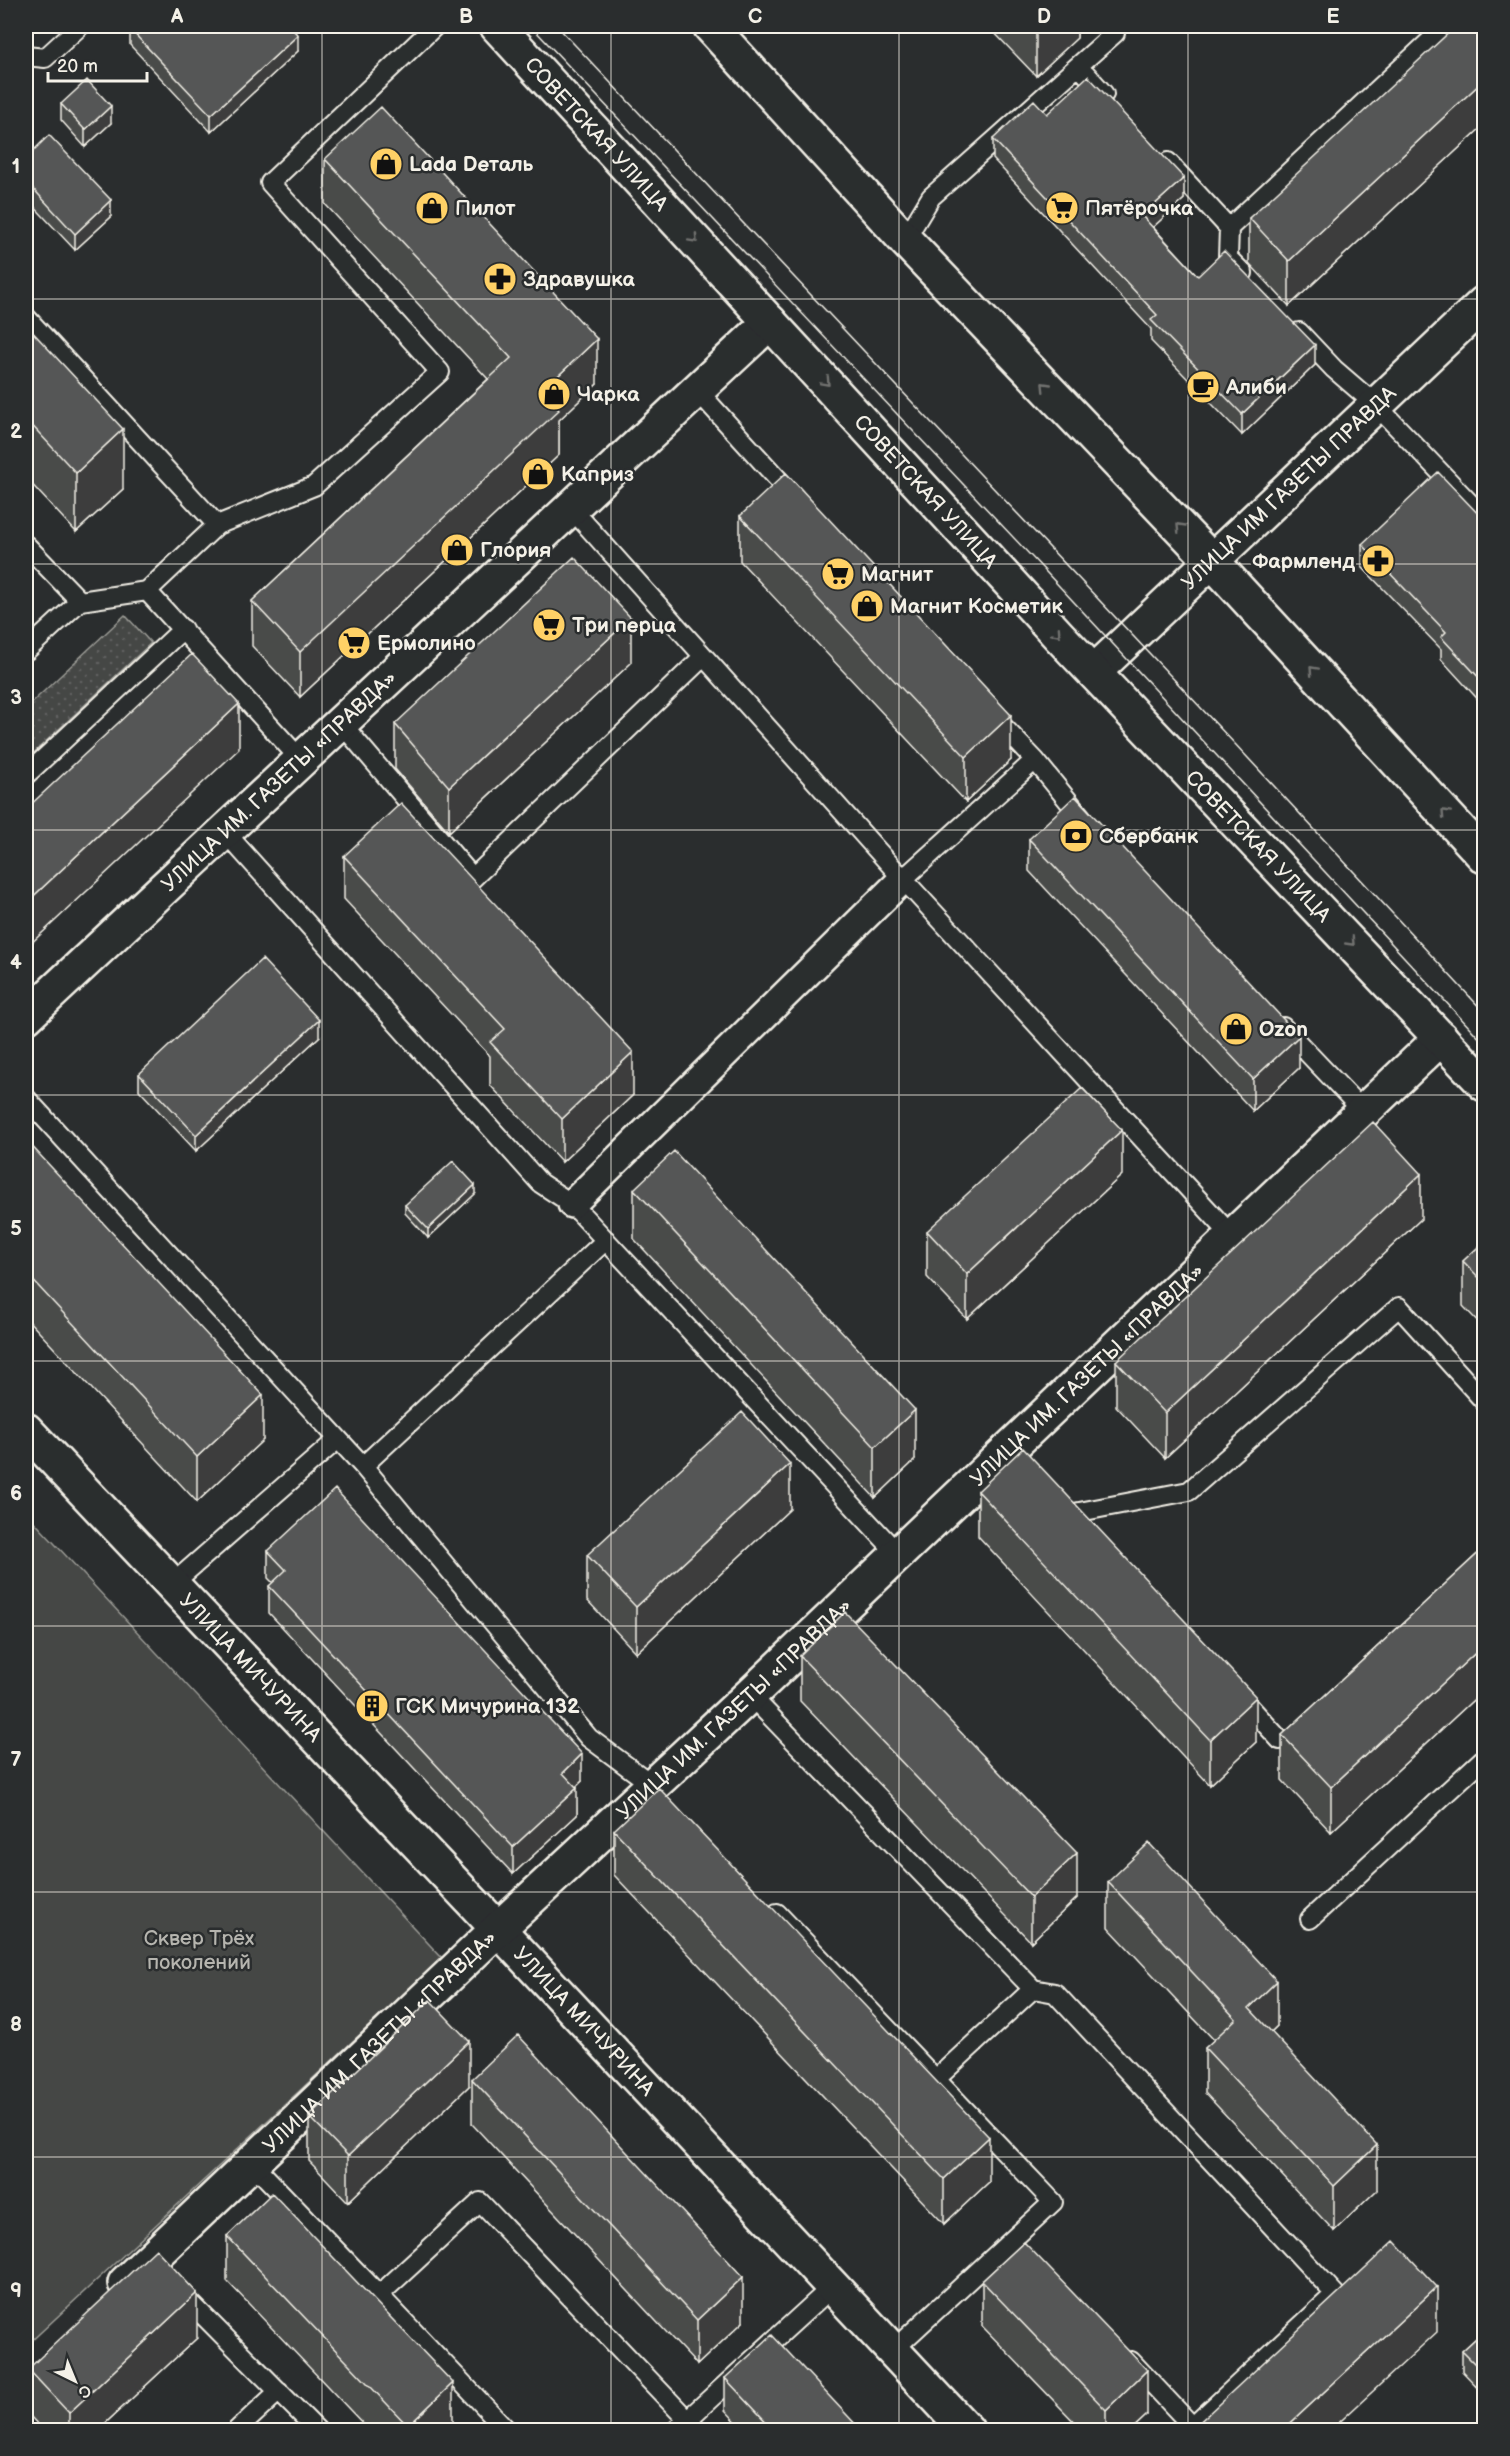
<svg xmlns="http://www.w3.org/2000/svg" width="1510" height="2456" font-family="'Balsamiq Sans',sans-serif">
<defs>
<pattern id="grass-dots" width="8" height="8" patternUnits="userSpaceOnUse" patternTransform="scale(1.5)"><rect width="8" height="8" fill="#444645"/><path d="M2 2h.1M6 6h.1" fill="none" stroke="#606160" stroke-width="1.8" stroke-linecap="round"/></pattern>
</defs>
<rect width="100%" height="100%" fill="#2a2d2e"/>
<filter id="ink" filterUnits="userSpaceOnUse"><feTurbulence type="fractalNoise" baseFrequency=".0167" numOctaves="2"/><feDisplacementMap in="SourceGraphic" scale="12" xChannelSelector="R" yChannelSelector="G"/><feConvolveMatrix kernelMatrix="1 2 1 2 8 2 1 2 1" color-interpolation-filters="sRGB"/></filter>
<g filter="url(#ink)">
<path fill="url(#grass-dots)" stroke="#9c9c96" stroke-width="1.5" d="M 125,615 L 151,643 L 26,760 L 26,708 Z"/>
<path fill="#444645" stroke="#9c9c96" stroke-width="1.5" d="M 26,1513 L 442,1958 L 26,2346 Z"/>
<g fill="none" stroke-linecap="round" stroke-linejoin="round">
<g stroke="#f4f1e8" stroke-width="22">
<path id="service" d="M 26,56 L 45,58 L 80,26
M 1079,66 L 1104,94
M 1168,162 L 1229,228 L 1228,258 L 1243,273
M 1229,228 L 1446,26
M 905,240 L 931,197 L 1115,33 L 1108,26
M 26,317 L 217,525 L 147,591 L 80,601
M 1299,332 L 1334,369 L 1377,406 L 1484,518
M 697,390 L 795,498
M 571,508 L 903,879 L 1232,1236
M 217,525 L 314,486 L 440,372 L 270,183 L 435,26
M 26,545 L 80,601 L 26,651
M 147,591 L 300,759
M 995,718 L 1035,760 L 1083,819
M 341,723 L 473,878 L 703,657
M 26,775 L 183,629
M 224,831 L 540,1183 L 572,1204 L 898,1554
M 903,879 L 1035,760
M 1283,1027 L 1363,1111
M 26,1098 L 363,1466 L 589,1738 L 658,1789
M 363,1466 L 606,1240
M 1074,1513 L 1189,1491 L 1399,1307 L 1484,1401
M 171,1585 L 338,1439
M 750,1695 L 1033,1989 L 1055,1993 L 1335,2294 L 1189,2430
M 1240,1696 L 1280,1740
M 777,1913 L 1053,2202 L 892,2351
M 1310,1919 L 1484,1758
M 936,2079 L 1033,1989
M 252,2163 L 379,2295 L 480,2202 L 697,2430
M 181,2293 L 317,2430
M 379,2295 L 507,2430
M 1131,2361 L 1193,2427
M 237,2430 L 279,2391
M 676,2430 L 832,2287"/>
</g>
<g stroke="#f4f1e8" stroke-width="32">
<path id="pedestrian" d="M 572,1204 L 903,879"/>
</g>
<g stroke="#f4f1e8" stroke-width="38">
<g id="minor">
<path id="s1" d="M 26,1430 L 498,1929 L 967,2430"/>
</g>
</g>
<g stroke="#f4f1e8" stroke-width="38">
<g id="tertiary">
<path id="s2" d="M 1094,672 L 1484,303"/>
<path id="s3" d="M 26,1017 L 770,322"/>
<path id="s4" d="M 125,2283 L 498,1929 L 750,1695 L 1441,1038"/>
</g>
</g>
<g stroke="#f4f1e8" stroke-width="38">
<g id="primary">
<path id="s5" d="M 497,26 L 1059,636 L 1484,1084"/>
<path d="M 710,26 L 905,240 L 1211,560 L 1484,856"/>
</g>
</g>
<use href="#service" stroke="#2a2d2e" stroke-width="18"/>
<use href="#pedestrian" stroke="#2a2d2e" stroke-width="27"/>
<use href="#minor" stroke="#2a2d2e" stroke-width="33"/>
<use href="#tertiary" stroke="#2a2d2e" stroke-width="33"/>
<use href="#primary" stroke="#2a2d2e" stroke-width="33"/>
<path stroke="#f4f1e8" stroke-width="1.5" d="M 531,26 L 1046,572 L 1484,1043
M 557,26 L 1235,744 L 1484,1012"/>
</g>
<path fill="#494b4a" stroke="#f4f1e8" stroke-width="1.5" d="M 988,26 L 1077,26 L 1077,38 L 1036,76 Z
M 1485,26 L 1485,124 L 1289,306 L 1249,263 L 1249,218 Z
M 130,29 L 298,51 L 211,132 L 130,45 Z
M 61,104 L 111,123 L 85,147 L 61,120 Z
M 1047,114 L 1184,199 L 1153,227 L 1198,276 L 1315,365 L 1242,435 L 1151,341 L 1151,329 L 993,159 L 993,139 Z
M 26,158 L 111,217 L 75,250 L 26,198 Z
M 325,159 L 597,384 L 559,420 L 559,455 L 300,697 L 252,646 L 252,601 L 488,379 L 325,204 Z
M 26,325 L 123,489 L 76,532 L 26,478 Z
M 740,516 L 1011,760 L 966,802 L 740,561 Z
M 1485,521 L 1485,707 L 1441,659 L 1441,649 L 1362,567 L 1362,544 Z
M 631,663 L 449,832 L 395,769 L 395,724 Z
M 1029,839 L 1299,1068 L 1253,1111 L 1029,871 Z
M 344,856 L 633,1095 L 562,1162 L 490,1085 L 490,1056 L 344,899 Z
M 319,1037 L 196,1151 L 139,1090 L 139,1074 Z
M 26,1140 L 263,1440 L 197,1502 L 26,1318 Z
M 1122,1175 L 967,1319 L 927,1277 L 927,1231 Z
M 634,1189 L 915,1460 L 875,1498 L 634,1239 Z
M 475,1194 L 428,1238 L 405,1213 L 405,1205 Z
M 1421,1219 L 1165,1458 L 1116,1406 L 1116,1361 Z
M 1485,1241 L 1485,1329 L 1463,1306 L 1463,1261 Z
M 978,1491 L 1256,1742 L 1210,1785 L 978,1536 Z
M 790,1509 L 636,1653 L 587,1600 L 587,1555 Z
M 1485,1547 L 1485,1689 L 1331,1832 L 1282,1780 L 1282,1735 Z
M 268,1551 L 582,1781 L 576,1787 L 577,1815 L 513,1874 L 269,1613 L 269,1586 L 273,1583 L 268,1578 Z
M 800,1656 L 1077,1898 L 1031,1942 L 800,1701 Z
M 614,1830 L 989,2182 L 944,2224 L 614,1875 Z
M 1108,1882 L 1277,2026 L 1271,2032 L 1377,2190 L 1334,2231 L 1205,2093 L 1205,2048 L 1214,2040 L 1108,1927 Z
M 472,2079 L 743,2322 L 697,2365 L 472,2124 Z
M 469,2086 L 348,2202 L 309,2161 L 309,2116 Z
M 227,2236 L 453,2428 L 450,2430 L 369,2430 L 227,2281 Z
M 982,2281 L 1147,2415 L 1131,2430 L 1082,2430 L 982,2326 Z
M 1485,2330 L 1485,2395 L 1462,2371 L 1462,2351 Z
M 197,2338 L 98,2430 L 43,2430 L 28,2414 L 28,2369 Z
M 725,2378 L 861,2430 L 744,2430 L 725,2410 Z"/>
<path fill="#3c3d3c" stroke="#f4f1e8" stroke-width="1.5" d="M 40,26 L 45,26 L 40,30 Z
M 1042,26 L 1077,26 L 1077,38 L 1036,76 L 1036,31 Z
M 298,35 L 298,51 L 211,132 L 211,115 Z
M 1485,79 L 1485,124 L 1289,306 L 1289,261 Z
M 111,106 L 111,123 L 85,147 L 85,130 Z
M 1184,178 L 1184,199 L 1142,237 L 1142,216 Z
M 111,200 L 111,217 L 75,250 L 75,234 Z
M 597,339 L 597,384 L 559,420 L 559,455 L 300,697 L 300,652 L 542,391 Z
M 1315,345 L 1315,365 L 1242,435 L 1242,414 Z
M 123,429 L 123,489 L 76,532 L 76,473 Z
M 631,618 L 631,663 L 449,832 L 449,787 Z
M 239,704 L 239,749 L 26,948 L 26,903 Z
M 1011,715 L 1011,760 L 966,802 L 966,757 Z
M 319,1020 L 319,1037 L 196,1151 L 196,1135 Z
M 1299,1036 L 1299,1068 L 1253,1111 L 1253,1079 Z
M 633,1052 L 633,1095 L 562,1162 L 562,1119 Z
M 1122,1130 L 1122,1175 L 967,1319 L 967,1274 Z
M 1421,1174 L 1421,1219 L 1165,1458 L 1165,1413 Z
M 475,1185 L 475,1194 L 428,1238 L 428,1229 Z
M 263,1395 L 263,1440 L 197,1502 L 197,1457 Z
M 915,1410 L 915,1460 L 875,1498 L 875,1447 Z
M 790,1464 L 790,1509 L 636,1653 L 636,1607 Z
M 1485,1644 L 1485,1689 L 1331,1832 L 1331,1787 Z
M 1256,1697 L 1256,1742 L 1210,1785 L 1210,1740 Z
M 582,1754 L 582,1781 L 563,1799 L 563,1773 Z
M 577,1788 L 577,1815 L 513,1874 L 513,1847 Z
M 1077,1853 L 1077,1898 L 1031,1942 L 1031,1897 Z
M 1277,1981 L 1277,2026 L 1249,2053 L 1249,2008 Z
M 469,2041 L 469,2086 L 348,2202 L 348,2156 Z
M 989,2137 L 989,2182 L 944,2224 L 944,2179 Z
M 1377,2145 L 1377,2190 L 1334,2231 L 1334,2186 Z
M 743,2277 L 743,2322 L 697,2365 L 697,2320 Z
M 1437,2287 L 1437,2332 L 1331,2430 L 1283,2430 Z
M 197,2293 L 197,2338 L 98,2430 L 69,2430 L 69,2413 Z
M 1147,2370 L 1147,2415 L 1131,2430 L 1106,2430 L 1106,2410 Z
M 453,2383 L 453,2428 L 450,2430 L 408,2430 L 408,2426 Z"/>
<path fill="#555756" stroke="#f4f1e8" stroke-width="1.5" d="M 134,26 L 289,26 L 298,35 L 211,115 L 130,29 Z
M 1030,26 L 1042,26 L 1036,31 Z
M 1456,26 L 1485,26 L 1485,79 L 1289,261 L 1249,218 Z
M 1088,76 L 1184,178 L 1142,216 L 1198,276 L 1224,251 L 1315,345 L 1242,414 L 1151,320 L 1157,315 L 993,139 L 1034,100 L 1047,114 Z
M 87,80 L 111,106 L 85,130 L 61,104 Z
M 381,107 L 597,339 L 542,391 L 559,410 L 300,652 L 252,601 L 511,358 L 325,159 Z
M 49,135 L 111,200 L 75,234 L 26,181 L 26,158 Z
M 26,325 L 123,429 L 76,473 L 26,419 Z
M 1438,472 L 1485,521 L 1485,684 L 1441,637 L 1446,632 L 1362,544 Z
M 786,473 L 1011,715 L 966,757 L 740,516 Z
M 574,557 L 631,618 L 449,787 L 395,724 Z
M 192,654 L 239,704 L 26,903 L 26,809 Z
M 1075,796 L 1299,1036 L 1253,1079 L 1029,839 Z
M 401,803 L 633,1052 L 562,1119 L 490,1042 L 505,1029 L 344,856 Z
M 262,959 L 319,1020 L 196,1135 L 139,1074 Z
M 1082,1088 L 1122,1130 L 967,1274 L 927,1231 Z
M 1373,1122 L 1421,1174 L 1165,1413 L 1116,1361 Z
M 26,1140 L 263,1395 L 197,1457 L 26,1273 Z
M 674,1151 L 915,1410 L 875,1447 L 634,1189 Z
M 453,1161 L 475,1185 L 428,1229 L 405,1205 Z
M 1485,1241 L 1485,1284 L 1463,1261 Z
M 742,1412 L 790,1464 L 636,1607 L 587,1555 Z
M 1023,1448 L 1256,1697 L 1210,1740 L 978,1491 Z
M 335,1489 L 582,1754 L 563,1773 L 577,1788 L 513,1847 L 269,1586 L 286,1570 L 268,1551 Z
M 1485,1547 L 1485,1644 L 1331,1787 L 1282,1735 Z
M 845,1612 L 1077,1853 L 1031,1897 L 800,1656 Z
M 659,1788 L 989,2137 L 944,2179 L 614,1830 Z
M 1149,1843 L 1277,1981 L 1249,2008 L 1377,2145 L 1334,2186 L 1205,2048 L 1236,2019 L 1108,1882 Z
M 430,2000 L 469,2041 L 348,2156 L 309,2116 Z
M 518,2035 L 743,2277 L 697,2320 L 472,2079 Z
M 272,2193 L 453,2383 L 408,2426 L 227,2236 Z
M 1394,2241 L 1437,2287 L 1283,2430 L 1191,2430 Z
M 1024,2242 L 1147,2370 L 1106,2410 L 982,2281 Z
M 156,2249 L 197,2293 L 69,2413 L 28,2369 Z
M 1485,2330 L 1485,2374 L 1462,2351 Z
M 772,2335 L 861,2430 L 774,2430 L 725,2378 Z"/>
<defs><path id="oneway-chevron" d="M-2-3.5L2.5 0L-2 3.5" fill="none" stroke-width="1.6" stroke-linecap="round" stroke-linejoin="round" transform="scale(1.5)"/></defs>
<g stroke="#71726f">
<use href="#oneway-chevron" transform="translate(694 239) rotate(47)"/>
<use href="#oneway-chevron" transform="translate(826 382) rotate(47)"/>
<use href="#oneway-chevron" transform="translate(1045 386) rotate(-134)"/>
<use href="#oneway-chevron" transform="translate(1180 527) rotate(-134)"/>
<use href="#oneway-chevron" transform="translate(1057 633) rotate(47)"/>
<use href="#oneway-chevron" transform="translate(1313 670) rotate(-133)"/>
<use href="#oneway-chevron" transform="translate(1445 813) rotate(-133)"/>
<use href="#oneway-chevron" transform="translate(1351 942) rotate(46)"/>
</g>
</g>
<path fill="none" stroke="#f4f1e8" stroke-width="1.5" stroke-opacity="0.55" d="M 322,26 L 322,2430M 611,26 L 611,2430M 899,26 L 899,2430M 1188,26 L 1188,2430M 26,299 L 1484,299M 26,564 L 1484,564M 26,830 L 1484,830M 26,1095 L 1484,1095M 26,1361 L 1484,1361M 26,1626 L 1484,1626M 26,1892 L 1484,1892M 26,2157 L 1484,2157"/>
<defs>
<g id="shop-disc" transform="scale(1.725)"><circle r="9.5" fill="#ffd166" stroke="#2a2d2e"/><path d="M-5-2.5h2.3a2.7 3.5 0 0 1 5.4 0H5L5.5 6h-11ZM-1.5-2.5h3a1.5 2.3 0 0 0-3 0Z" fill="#111"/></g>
<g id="supermarket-disc" transform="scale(1.725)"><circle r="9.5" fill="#ffd166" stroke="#2a2d2e"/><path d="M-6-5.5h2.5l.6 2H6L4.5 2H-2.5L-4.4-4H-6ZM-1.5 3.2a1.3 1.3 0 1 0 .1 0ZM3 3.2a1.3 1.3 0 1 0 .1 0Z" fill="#111"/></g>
<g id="pharmacy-disc" transform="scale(1.725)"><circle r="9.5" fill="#ffd166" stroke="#2a2d2e"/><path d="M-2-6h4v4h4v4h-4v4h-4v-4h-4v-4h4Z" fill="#111"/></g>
<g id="cafe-disc" transform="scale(1.725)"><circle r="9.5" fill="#ffd166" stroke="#2a2d2e"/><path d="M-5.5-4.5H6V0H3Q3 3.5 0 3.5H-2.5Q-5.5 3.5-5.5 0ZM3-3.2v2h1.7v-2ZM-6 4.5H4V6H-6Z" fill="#111"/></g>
<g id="bank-disc" transform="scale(1.725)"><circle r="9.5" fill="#ffd166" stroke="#2a2d2e"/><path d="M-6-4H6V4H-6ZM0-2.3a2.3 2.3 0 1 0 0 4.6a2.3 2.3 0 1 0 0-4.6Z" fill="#111"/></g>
<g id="building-disc" transform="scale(1.725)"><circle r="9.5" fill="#ffd166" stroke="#2a2d2e"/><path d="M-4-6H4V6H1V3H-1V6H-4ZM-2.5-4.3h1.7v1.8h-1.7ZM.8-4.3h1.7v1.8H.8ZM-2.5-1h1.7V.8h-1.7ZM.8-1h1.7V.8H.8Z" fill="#111"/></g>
</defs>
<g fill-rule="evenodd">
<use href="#shop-disc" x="386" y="164"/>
<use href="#shop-disc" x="432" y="208"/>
<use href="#supermarket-disc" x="1062" y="208"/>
<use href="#pharmacy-disc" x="500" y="279"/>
<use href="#cafe-disc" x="1203" y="387"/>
<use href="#shop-disc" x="554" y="394"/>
<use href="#shop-disc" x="538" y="474"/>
<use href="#shop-disc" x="457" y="550"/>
<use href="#pharmacy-disc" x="1378" y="561"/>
<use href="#supermarket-disc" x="838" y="574"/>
<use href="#shop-disc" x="867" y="606"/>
<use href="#supermarket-disc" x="549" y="625"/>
<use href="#supermarket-disc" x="354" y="643"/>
<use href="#bank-disc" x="1076" y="836"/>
<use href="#shop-disc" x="1236" y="1029"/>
<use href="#building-disc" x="372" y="1706"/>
</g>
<g text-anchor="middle" stroke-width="5" stroke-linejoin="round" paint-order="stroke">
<g font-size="21" fill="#f4f1e8" stroke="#2a2d2e">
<text dy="7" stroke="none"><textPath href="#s5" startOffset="147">СОВЕТСКАЯ УЛИЦА</textPath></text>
<text dy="7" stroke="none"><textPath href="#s2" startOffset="268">УЛИЦА ИМ ГАЗЕТЫ ПРАВДА</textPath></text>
<text dy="7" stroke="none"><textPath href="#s5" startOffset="633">СОВЕТСКАЯ УЛИЦА</textPath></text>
<text dy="7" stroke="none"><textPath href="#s3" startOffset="346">УЛИЦА ИМ. ГАЗЕТЫ «ПРАВДА»</textPath></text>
<text dy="7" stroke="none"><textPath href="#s5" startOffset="1119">СОВЕТСКАЯ УЛИЦА</textPath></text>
<text dy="7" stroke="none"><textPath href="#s4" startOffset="1323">УЛИЦА ИМ. ГАЗЕТЫ «ПРАВДА»</textPath></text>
<text dy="7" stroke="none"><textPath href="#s1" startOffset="327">УЛИЦА МИЧУРИНА</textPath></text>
<text dy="7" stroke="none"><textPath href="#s4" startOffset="837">УЛИЦА ИМ. ГАЗЕТЫ «ПРАВДА»</textPath></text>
<text dy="7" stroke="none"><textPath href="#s1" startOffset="813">УЛИЦА МИЧУРИНА</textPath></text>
<text dy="7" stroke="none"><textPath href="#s4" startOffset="351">УЛИЦА ИМ. ГАЗЕТЫ «ПРАВДА»</textPath></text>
</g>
<g font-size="21" font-weight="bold" fill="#f4f1e8" stroke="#2a2d2e" text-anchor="start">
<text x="409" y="171">Lada Dеталь</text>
<text x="455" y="215">Пилот</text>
<text x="1085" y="215">Пятёрочка</text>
<text x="523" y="286">Здравушка</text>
<text x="1226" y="394">Алиби</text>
<text x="577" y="401">Чарка</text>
<text x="561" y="481">Каприз</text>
<text x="480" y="557">Глория</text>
<text x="1355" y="568" text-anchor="end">Фармленд</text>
<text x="861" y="581">Магнит</text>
<text x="890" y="613">Магнит Косметик</text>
<text x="572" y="632">Три перца</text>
<text x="377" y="650">Ермолино</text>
<text x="1099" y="843">Сбербанк</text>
<text x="1259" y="1036">Ozon</text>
<text x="395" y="1713">ГСК Мичурина 132</text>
</g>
<g font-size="21" fill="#b6b5af" stroke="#2a2d2e">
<text x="199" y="1945">Сквер Трёх<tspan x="199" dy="24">поколений</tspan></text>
</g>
</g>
<rect width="1510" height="2456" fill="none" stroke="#2a2d2e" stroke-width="66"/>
<g transform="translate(75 2381) rotate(137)" stroke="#2a2d2e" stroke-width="4.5" paint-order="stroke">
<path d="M0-4.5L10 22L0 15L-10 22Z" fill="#f4f1e8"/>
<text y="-9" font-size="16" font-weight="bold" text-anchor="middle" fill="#f4f1e8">С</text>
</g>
<path d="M48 72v9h99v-9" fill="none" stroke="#f4f1e8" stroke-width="3"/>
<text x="57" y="72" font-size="18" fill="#f4f1e8" stroke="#2a2d2e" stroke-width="4.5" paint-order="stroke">20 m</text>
<rect x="33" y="33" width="1444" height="2390" fill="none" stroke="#f4f1e8" stroke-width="2"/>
<g font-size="20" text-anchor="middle" font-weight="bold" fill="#f4f1e8">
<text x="177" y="23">A</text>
<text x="466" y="23">B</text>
<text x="755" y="23">C</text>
<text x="1044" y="23">D</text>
<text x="1333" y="23">E</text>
<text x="16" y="173">1</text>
<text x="16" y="438">2</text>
<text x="16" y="704">3</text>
<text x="16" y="969">4</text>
<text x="16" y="1235">5</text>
<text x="16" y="1500">6</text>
<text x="16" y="1766">7</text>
<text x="16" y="2031">8</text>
<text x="16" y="2297">9</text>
</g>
</svg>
